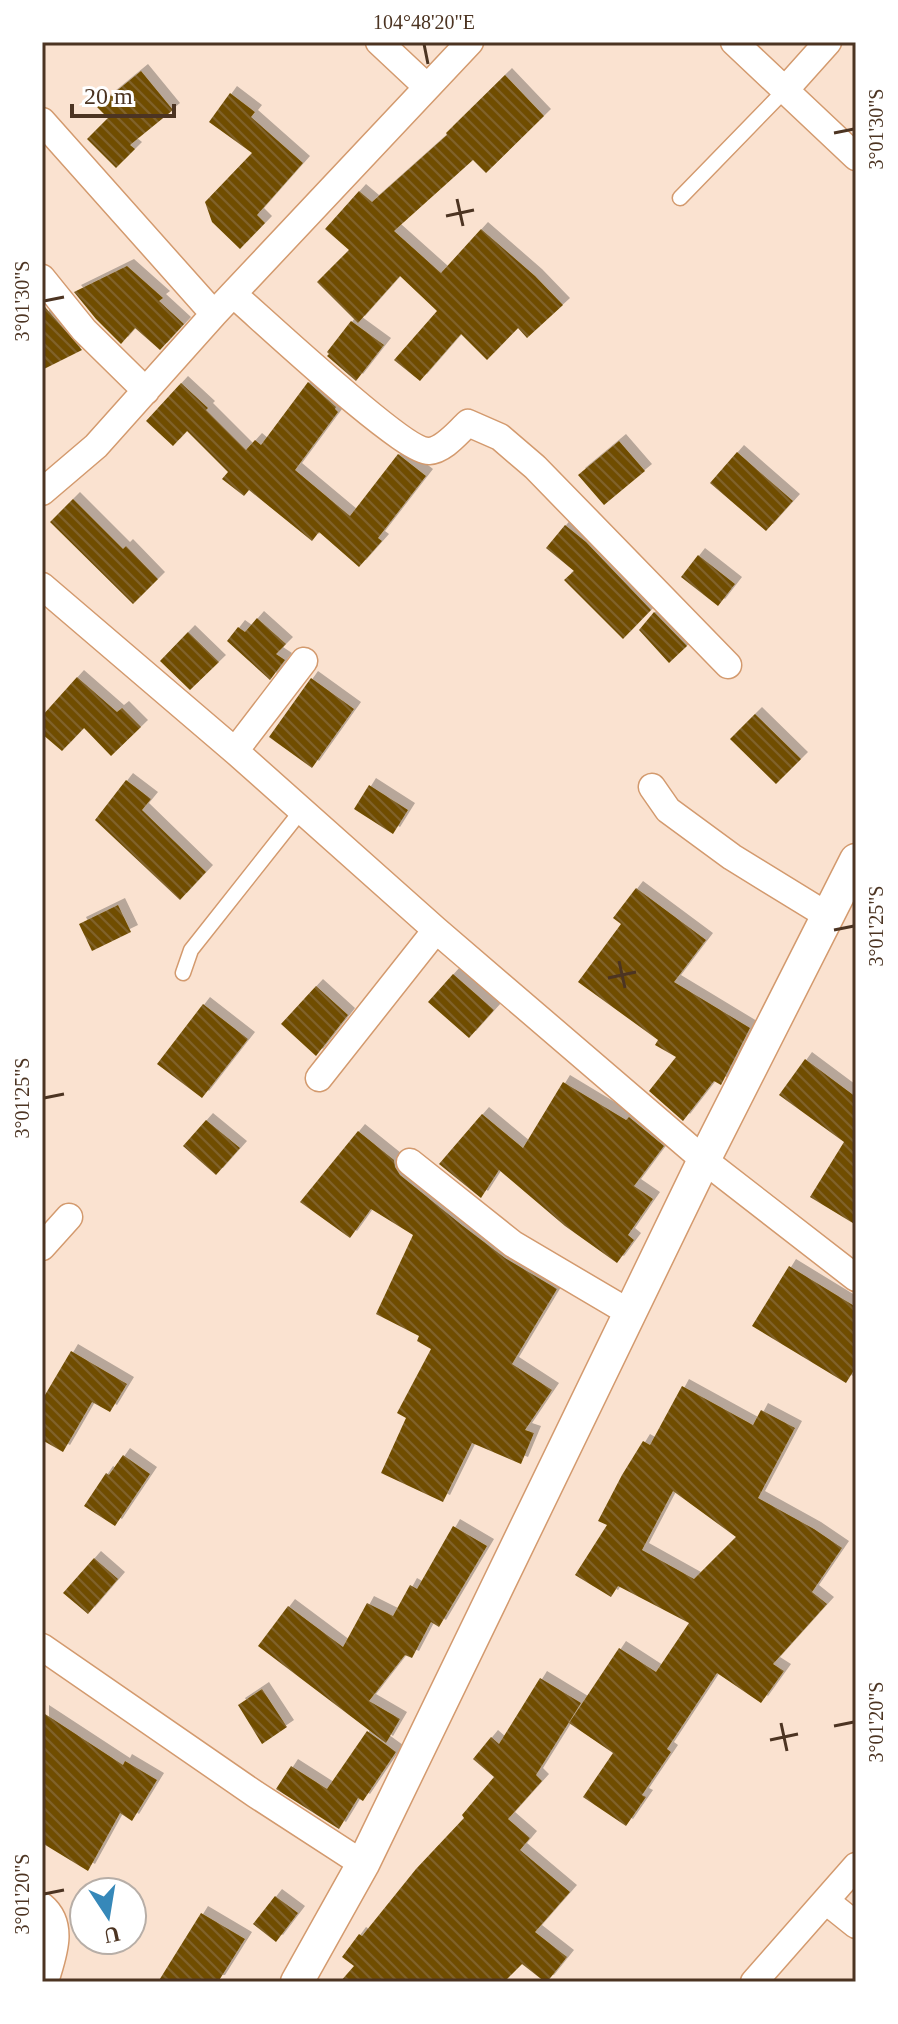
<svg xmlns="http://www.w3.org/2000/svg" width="898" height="2024" font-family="Georgia,serif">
<defs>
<pattern id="building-back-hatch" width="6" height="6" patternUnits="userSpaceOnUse" patternTransform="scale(2)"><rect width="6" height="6" fill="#6f4d06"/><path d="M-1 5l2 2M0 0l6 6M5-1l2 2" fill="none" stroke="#81642b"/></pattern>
<filter id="shadow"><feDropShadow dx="7" dy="-7" stdDeviation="0" flood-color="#0004"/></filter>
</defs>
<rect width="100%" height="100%" fill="#fae2d0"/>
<path fill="url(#building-back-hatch)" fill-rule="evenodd" filter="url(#shadow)" d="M 141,71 L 173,110 L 130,145 L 135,149 L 116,168 L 87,139 L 108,118 L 97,107 Z
M 505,75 L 544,116 L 486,173 L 473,160 L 394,231 L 441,273 L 481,229 L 535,276 L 563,305 L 527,338 L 518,328 L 487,360 L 461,334 L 420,381 L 394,360 L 437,311 L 400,276 L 358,323 L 317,282 L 349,250 L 325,229 L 359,191 L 372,202 L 447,135 L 446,133 Z
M 230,93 L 255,112 L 251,117 L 303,163 L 257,215 L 265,223 L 240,249 L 212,222 L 205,202 L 252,153 L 209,122 Z
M 127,266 L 163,298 L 159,301 L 184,324 L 160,350 L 135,328 L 121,344 L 96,319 L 74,292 Z
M 45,307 L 82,350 L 42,370 L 42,308 Z
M 351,321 L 384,345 L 356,381 L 327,356 L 329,354 L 327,352 Z
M 308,382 L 336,407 L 335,409 L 338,412 L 295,470 L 350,516 L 398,454 L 426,476 L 378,538 L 382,541 L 359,567 L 319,532 L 312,541 L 249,490 L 244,496 L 222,479 L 228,472 L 187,431 L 173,446 L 146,421 L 181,383 L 208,408 L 206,410 L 246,450 L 255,440 L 261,445 Z
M 619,441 L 645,471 L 604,505 L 578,475 Z
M 737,452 L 793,501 L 766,531 L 710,483 Z
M 73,499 L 123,549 L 126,546 L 158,579 L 133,604 L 50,522 Z
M 565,525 L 586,542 L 651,610 L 623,639 L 564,580 L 574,571 L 546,548 Z
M 698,555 L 735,584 L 718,606 L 681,577 Z
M 654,612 L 687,646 L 669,663 L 639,630 Z
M 257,618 L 286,644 L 276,654 L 285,660 L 270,680 L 227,641 L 238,627 L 245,632 Z
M 188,632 L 219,662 L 190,690 L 160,661 Z
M 77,677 L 117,712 L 122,708 L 141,727 L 111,756 L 84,728 L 62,751 L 42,734 L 42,716 Z
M 311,678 L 354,709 L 312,768 L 269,737 Z
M 755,714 L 801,759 L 776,784 L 730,739 Z
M 126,780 L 151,799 L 142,810 L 206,872 L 180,900 L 95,820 Z
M 369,785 L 408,810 L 393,834 L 354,809 Z
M 636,888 L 706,940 L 674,982 L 750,1028 L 721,1085 L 714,1081 L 683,1121 L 649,1091 L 676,1057 L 655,1045 L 658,1040 L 578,982 L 621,924 L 613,918 Z
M 118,905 L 131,932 L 92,951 L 79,924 Z
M 453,974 L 494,1010 L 469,1038 L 428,1002 Z
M 316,986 L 348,1015 L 316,1056 L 281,1024 Z
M 203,1004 L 248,1039 L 202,1098 L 157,1064 Z
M 805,1059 L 856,1097 L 856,1225 L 810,1197 L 844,1142 L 779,1095 Z
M 563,1082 L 626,1120 L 629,1117 L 664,1146 L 634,1186 L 653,1199 L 628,1235 L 634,1240 L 617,1263 L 565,1226 L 499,1170 L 481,1198 L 439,1164 L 482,1114 L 523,1148 Z
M 206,1120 L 240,1148 L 216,1175 L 183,1146 Z
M 358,1131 L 394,1160 L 395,1167 L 400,1175 L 463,1226 L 505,1258 L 557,1289 L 512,1364 L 552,1390 L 525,1430 L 534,1433 L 521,1464 L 472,1443 L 443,1502 L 381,1473 L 406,1418 L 397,1413 L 431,1349 L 417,1341 L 419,1336 L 376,1314 L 413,1235 L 371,1209 L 350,1238 L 300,1202 Z
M 789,1266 L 856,1307 L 856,1367 L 846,1383 L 752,1326 Z
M 71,1351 L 127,1384 L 110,1412 L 92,1402 L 63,1452 L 42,1440 L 42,1400 Z
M 682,1386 L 753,1425 L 761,1410 L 795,1428 L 758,1498 L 814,1529 L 842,1548 L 812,1592 L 827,1604 L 773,1664 L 784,1671 L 761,1703 L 717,1673 L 667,1749 L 671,1752 L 642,1795 L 646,1797 L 626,1826 L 583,1797 L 613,1753 L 569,1723 L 619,1648 L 656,1672 L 689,1623 L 618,1586 L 611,1597 L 575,1575 L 607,1525 L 598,1521 L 622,1475 L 643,1441 L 650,1445 ZM 673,1491 L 736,1537 L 694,1579 L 642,1550 Z
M 123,1455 L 150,1474 L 115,1526 L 84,1506 L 106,1473 L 109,1475 Z
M 453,1526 L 487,1546 L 439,1627 L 431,1622 L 412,1658 L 405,1655 L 369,1701 L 400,1719 L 386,1743 L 258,1646 L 288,1606 L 343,1647 L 367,1603 L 393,1616 L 410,1585 L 417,1589 Z
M 94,1558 L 118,1579 L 88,1614 L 63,1593 Z
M 540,1678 L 581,1703 L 536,1775 L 542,1781 L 508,1819 L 530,1838 L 520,1850 L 570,1892 L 535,1932 L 567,1957 L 547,1982 L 545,1982 L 522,1964 L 504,1982 L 340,1982 L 354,1966 L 342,1957 L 359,1934 L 362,1936 L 416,1869 L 464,1818 L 462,1815 L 494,1777 L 473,1759 L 491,1737 L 499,1744 Z
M 262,1689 L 287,1727 L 262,1744 L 238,1705 Z
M 42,1712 L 123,1765 L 125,1761 L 157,1780 L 132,1821 L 120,1813 L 88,1871 L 42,1843 Z
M 367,1731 L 396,1752 L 363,1801 L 358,1798 L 339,1829 L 276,1789 L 291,1766 L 327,1789 Z
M 275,1896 L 298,1913 L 276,1942 L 253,1924 Z
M 201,1913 L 245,1939 L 218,1982 L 158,1982 Z"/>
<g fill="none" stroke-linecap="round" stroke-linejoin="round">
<g stroke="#d39a6e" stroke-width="17">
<path id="service" d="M 680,198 L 785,90
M 183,973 L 191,950 L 301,811"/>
</g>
<g stroke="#d39a6e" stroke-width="29">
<path id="minor" d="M 379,42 L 427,87
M 734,42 L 856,157
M 785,90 L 828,42
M 42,121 L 214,314
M 42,278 L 84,330 L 146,391
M 233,294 C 261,318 403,452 429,451 C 444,450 458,432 468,423 L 500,437 L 535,467 L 728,665
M 42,492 L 96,446 L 214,314 L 470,42
M 42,586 L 235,751 L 436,930 L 704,1160 L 856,1278
M 235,751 L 304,661
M 652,787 L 668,810 L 732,857 L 828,916
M 319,1078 L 436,930
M 410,1162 L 513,1244 L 630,1313
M 42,1247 L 69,1217
M 42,1647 L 255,1794 L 363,1864
M 826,1901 L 856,1925
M 42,1906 C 66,1926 52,1957 45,1982
M 754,1982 L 856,1866"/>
</g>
<g stroke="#d39a6e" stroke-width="35">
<path id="tertiary" d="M 297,1982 L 363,1864 L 704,1160 L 856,860"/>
</g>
<use href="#service" stroke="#fff" stroke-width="14"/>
<use href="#minor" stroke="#fff" stroke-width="26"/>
<use href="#tertiary" stroke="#fff" stroke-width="32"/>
</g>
<path fill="none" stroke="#4c3422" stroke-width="3" d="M 424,44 L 428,64M 834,133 L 854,129M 457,199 L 463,226M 446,216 L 474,210M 44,301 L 64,297M 834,930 L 854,926M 619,961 L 625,988M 608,978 L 636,972M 44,1098 L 64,1094M 781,1723 L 787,1751M 834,1726 L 854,1722M 770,1740 L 798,1734M 44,1894 L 64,1890"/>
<rect width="898" height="2024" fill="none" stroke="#ffffff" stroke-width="88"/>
<g transform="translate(108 1916) rotate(168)"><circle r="38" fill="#ffffff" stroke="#b7aea7" stroke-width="2"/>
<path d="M0-6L14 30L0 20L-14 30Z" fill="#3688b9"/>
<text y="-12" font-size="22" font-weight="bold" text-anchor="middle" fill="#4c3422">U</text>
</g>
<path d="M72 104v12h102v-12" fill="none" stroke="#4c3422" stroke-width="4"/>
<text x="84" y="104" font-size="24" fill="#4c3422" stroke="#ffffff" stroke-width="6" paint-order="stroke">20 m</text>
<rect x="44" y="44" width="810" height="1936" fill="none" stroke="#4c3422" stroke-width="3"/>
<g font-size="20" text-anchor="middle" fill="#4c3422">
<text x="424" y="29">104°48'20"E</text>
<text transform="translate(876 129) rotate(-90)" y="7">3°01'30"S</text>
<text transform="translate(22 301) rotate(-90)" y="7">3°01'30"S</text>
<text transform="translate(876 926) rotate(-90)" y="7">3°01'25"S</text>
<text transform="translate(22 1098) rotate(-90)" y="7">3°01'25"S</text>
<text transform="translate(876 1722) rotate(-90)" y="7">3°01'20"S</text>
<text transform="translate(22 1894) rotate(-90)" y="7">3°01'20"S</text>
</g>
</svg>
